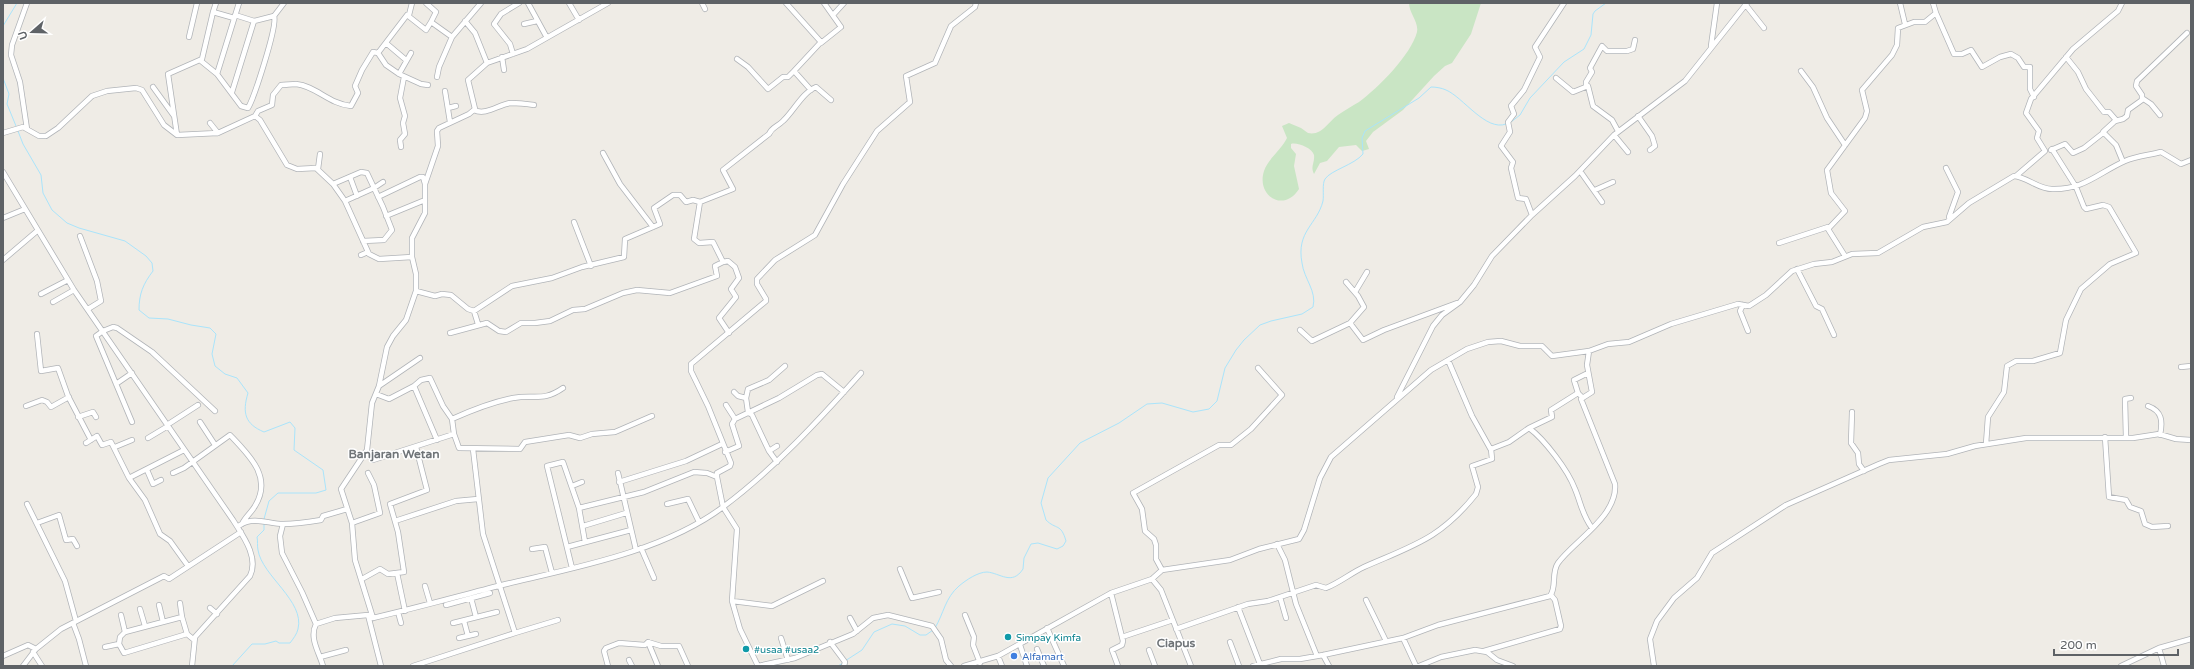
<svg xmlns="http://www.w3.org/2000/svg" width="2194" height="669" font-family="'Varela Round',sans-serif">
<rect width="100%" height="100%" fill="#efece6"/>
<path fill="#c9e5c4" d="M 1409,3 L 1481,3 L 1471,34 L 1452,63 L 1445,66 L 1434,76 L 1403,110 L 1373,132 L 1366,141 L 1369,149 L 1362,151 L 1356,145 L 1339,147 L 1327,161 L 1320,163 L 1314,174 C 1310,166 1315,163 1314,155 C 1312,148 1297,142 1291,144 L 1291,148 L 1296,154 L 1294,166 L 1299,189 C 1284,213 1256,196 1264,171 C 1268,159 1281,150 1287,138 L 1282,126 L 1289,123 L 1301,128 L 1308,133 C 1322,136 1328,122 1338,115 C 1345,110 1352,106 1359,102 C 1378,88 1411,55 1417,32 C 1419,22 1409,13 1409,3 Z"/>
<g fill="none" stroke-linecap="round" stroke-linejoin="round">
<path stroke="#aae4fb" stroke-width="1" d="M 3,26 L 17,3
M 3,78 L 9,94 L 7,104 L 16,126
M 1511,122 L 1520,115 L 1530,98 L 1564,62 L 1584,49 L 1591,35 L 1593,14 L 1595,11 L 1606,3
M 18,131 L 23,144 L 41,175 L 43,193 L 52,210 L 67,223 L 79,228 L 125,241 L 146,256 L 152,263 L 153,271 C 143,284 139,294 139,310 L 149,318 L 168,319 L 191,325 L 210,328 L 216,334 L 212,354 L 215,366 L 225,374 L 237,378 L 248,393 C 242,413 245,424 264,432 L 290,422 L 295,428 L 294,450 L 323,470 L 326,490 L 316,493 L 278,493 L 269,501 L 264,519
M 935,628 C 944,613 945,598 959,586 C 966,580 978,572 987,572 C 1000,573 1012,586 1023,569 L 1024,558 L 1031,544 L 1038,543 L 1057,549 L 1063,546 L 1066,541 C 1061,523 1056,530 1046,520 L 1041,503 L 1048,478 L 1080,443 L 1119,423 L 1147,404 L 1162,403 L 1193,412 L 1209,409 L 1217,401 L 1225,368 L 1236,350 L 1244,340 L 1260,325 L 1271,321 L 1302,314 L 1313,307 C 1317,291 1304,279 1302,263 C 1296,231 1317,225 1323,201 C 1324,194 1322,184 1325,179 C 1331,170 1354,165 1363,154 L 1362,138 L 1365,131 L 1419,98 L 1431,87 C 1436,87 1442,88 1446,90 C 1463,97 1486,132 1506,124
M 845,661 L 862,650 L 874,632 L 892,624 L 905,626 L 920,635 L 926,635 L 933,630
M 232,666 L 252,644 L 265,644 L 276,641 L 279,643 L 290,643 C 293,639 297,634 298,629 C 305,601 262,576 258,550 C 257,546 258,541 257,537 L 264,530 L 264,522
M 838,666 L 843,663"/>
<g stroke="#b1b4b8" stroke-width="6">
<path id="minor" d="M 27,3 L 12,45 L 11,55 L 20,82 L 27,129
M 426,3 L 436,12 L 431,22 L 452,37 L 481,3
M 528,3 L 546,36
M 569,3 L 579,20
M 702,3 L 705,9
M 786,3 L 821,42 L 794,71 L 811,90
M 1900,3 L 1905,24
M 1745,4 L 1764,28
M 213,12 L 216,3
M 1936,13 L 1954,54 L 1962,54 L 1971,50 L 1982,67 L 2000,57 L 2011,54 L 2018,58 L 2024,67 L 2030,67 L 2030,89 L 2034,97
M 409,15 L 412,3
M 833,15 L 844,3
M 274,16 L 284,3
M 465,21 L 475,33 L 487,63
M 524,24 L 537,21
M 189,37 L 197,3
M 386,43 L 406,60
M 821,43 L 841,27 L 824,3
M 1711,46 L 1717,3
M 411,53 L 399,74 L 421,84 L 428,85
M 513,54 L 510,44 L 494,24 L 501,14 L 519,3
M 502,57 L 504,70
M 2066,57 L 2078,72 L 2086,89 L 2104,112 L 2109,112 L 2116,120
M 737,59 L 748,67 L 768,89 L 783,77 L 788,77 L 794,71
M 201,61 L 217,74 L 241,106 L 248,108 C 254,98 278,25 274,16 L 254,21 L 235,15
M 1801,71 L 1813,87 L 1827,118 L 1845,145
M 217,74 L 239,3
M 399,74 L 386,65 L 378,53 L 407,15 L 426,30 L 431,22
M 437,77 L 439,67 L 452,37
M 1556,78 L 1573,92 L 1588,86 L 1593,106 L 1612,120 L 1618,131
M 1586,86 L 1586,82 L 1592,72 L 1590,68 L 1602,46 L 1607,51 L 1627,51 L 1633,49 L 1635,40
M 153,87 L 174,116
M 445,91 L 450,122
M 232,92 L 254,21
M 2142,98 L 2151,104 L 2160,115
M 448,108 L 456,106
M 474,110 C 486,116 499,104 511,103 C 519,103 527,104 534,105
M 255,116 L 260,120 L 287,165 L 297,169 L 316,168 L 333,184 L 345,201 L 369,254 L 379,259 L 412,257
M 1638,116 L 1652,136 L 1655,146 L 1650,150
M 210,123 L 218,133
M 3,133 L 23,127 L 39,136 L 46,136 L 58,128 L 92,96 L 107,91 L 136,88 L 142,90 L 164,125 L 177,135 L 218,133 L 255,116 L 258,111 L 272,105 L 273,95 L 281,85 C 286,85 291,84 296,84 C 316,86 329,104 351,106 L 358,93 L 355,86 L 362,70 L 373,52 L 378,53
M 177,135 L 168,74 L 202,59 L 213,12 L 234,18
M 1614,135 L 1628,152
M 401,147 L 400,140 L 405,134 L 403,123 L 405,116 L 400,98 L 404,77
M 2051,150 L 2065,144 L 2073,153 L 2084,148 L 2103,133
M 603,153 L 620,184 L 653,227
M 2123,162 L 2116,145 L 2103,132 L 2115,121 L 2123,119 L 2127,116 L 2128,110 L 2142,100 L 2142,95 L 2136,86 L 2137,81 L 2187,33
M 1946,168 L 1958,192 L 1949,217 L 1950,219
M 318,169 L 320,154
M 1580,171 L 1602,202
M 3,172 L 74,290 L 233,520 C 243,536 259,557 250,576 L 195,637 L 192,666
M 2016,176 L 2045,151 L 2037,138 L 2039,131 L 2026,113 L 2031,99 L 2073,49 L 2118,11 L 2122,3
M 350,177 L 357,196
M 333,184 L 361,172 L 367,173 L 383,207 L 392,230 L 384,240 L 363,241
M 1595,190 L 1613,182
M 378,197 L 420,177 L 423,177 L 425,184
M 345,201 L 374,188 L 383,182
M 1532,215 L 1526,199 L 1518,198 L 1511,168 L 1513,162 L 1501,146 L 1510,132 L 1508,122 L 1514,114 L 1511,106 L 1524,90 L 1540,57 L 1535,47 L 1564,3
M 386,216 L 425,200
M 3,218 L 25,209
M 574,222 L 591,266
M 80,236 L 97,281 L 101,301 L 88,309
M 1779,243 L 1828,227
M 361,255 L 368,252
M 1845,256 L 1828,229 L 1845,211 L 1831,193 L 1827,170 L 1865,118 L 1867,111 L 1862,90 L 1892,55 L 1897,45 L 1898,28 L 1914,22 L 1925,22 L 1936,13 L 1933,3
M 3,260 L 37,231
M 723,262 L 728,261 L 735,267 L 739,278 L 731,289 L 736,297 L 719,318 L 729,333
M 1797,269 L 1816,306 L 1822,309 L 1834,335
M 1346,282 L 1358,296 L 1364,307 L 1350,323
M 416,291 L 435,296 L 442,294 L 451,295 L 468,309 L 474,311 L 512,286 L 552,278 L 582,267 L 624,257 L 625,239 L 660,224 L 654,208 L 673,195 L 680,195 L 686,202 L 693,200 L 700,202
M 1355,292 L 1367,272
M 41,294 L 68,280
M 53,302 L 74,290
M 1743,305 L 1740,311 L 1748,331
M 474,311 L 478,324
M 1300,330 L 1312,341 L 1350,323 L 1363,340 L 1384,330 L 1457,303
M 450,333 L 487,323 L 499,331 L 506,332 L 521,323 L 535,323 L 550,321 L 573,310 L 585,309 L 623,293 L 637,290 L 670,293 L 717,276 L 715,266 L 723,262 L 713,242 L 699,243 L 694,239 L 700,202 L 733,189 L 723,170 L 769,134 C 772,127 777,127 783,121 C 793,112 803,92 816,87 L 831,100
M 37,334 L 41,371 L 58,368 L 68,396 L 91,440
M 1448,360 L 1472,416 L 1491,450
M 2181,367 L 2191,366
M 116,384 L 132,373
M 379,386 L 420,358
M 414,386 L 421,380 L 430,378 L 443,406 L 452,419
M 734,392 L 738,396 L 746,398
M 376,394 L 389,399 L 414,386 L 437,440
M 1397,397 L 1433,326 L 1442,315 L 1460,302 L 1474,285 L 1492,256 L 1532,215 L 1575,176 L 1614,135 L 1685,81 L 1747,3
M 1583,398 L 1578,393 L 1574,380 L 1588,373
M 726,405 L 735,419
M 26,406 L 42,400 L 47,402 L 51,407 L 69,397
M 2148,406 C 2162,411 2163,421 2160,435
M 1852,412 L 1851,443 L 1858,453 L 1859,464 L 1864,471
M 78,417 L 93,412 L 96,417
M 132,422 L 96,336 L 103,331 L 113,327 L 117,328 L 152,352 L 215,411
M 200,422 L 215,445
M 167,425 L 198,405
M 1529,428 L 1552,417 L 1551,410 L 1578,393
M 454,434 L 452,419 C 472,410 492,402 513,398 C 535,394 543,402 563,388
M 2105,437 L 2109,497 L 2126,500 L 2130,507 L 2141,511 L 2145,524 L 2152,527 L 2168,526
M 148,438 L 168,426
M 2126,438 L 2125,399 L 2131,398
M 86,443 L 97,436 L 102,445 L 111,442 L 129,478 L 184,450
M 1986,444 L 1988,417 L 2004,392 L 2007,366 L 2016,361 L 2033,361 L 2060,353 L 2066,320 L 2081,289 L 2110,264 L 2136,253 L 2109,207 L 2103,205 L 2086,209 L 2084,207 L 2076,187 L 2052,149
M 777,446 L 769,451 L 752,415 L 748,412 L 746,398 L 748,389 L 769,380 L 785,366
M 115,447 L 132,440
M 769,451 L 777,462
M 366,452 L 373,460 L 454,434 L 459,448 L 520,449 L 525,442 L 569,435 L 580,438 L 592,434 L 615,432 L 652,416
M 725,452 L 739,446 L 732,424 L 735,419 L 779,398 L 817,375 L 822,374 L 844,392
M 147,470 L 153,484 L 161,480
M 173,473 L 184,468 L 230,435 C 249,455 273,477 255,506 C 251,513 245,517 242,524
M 618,473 L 636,550
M 129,478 L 145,500 L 160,534 L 170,541 L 188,566
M 619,482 L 686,461 L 722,444
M 572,486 L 582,482
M 27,504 L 65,581 L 76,621
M 667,504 L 688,499 L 699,522
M 579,508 L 644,492 L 694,472 L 707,473 L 717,477
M 395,521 L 456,501 L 478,499
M 37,523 L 59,515 L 66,540 L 73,539 L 77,546
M 352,523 L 380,513 L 374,485 L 368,473
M 283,524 L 280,536 L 282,553 L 302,592 L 316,624
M 240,525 C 254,516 269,524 283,524 C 296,524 309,522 321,520 L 323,516 L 347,509
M 583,526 L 626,513
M 1277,544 L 1285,560 L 1296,604 L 1317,656
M 567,547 L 631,530
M 641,548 L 654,578
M 532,549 L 545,547 L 552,573
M 572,568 L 547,466 L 563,462 L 579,508 L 585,542
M 900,569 L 912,598 L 939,592
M 1162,570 L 1156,559 L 1156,545 L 1154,539 L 1145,531 L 1142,509 L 1133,493 L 1219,445 L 1231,445 L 1251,429 L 1282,395 L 1258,368
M 397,573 L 405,611
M 362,579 L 380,569 L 388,574 L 404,572 L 398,532 L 390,504 L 427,490 L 416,447
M 1152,579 L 1162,570 L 1230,560 L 1259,549 L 1299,539 L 1304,530 L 1320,478 L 1331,457 L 1431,370 L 1467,349 L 1488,342 L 1501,341 L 1520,346 L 1542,346 L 1552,356 L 1589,351 L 1608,344 L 1629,342 L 1671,324 L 1738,304 L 1749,306 L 1766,295 L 1792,271 L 1814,264 L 1832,262 L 1852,254 L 1878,253 L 1923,227 L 1947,222 L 1969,203 L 2014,176 C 2027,177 2038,189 2052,189 C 2084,190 2098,173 2125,161 C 2136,156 2150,155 2161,152 L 2181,164 L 2191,160
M 425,586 L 430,603
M 1111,593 L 1123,641 L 1122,645 L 1112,650 L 1118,666
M 1280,597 L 1286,618
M 471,598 L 476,617
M 1366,600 L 1386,641
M 732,601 L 772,606 L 823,581
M 180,603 L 182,617
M 159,605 L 163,622
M 446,605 L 490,593
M 1238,607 L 1260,664
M 210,608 L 217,614
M 140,609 L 145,626
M 398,612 L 401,623
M 121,615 L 125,632
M 368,615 L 381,666
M 965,615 L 974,637 L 973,645 L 980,663
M 373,618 L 355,560 L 352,523 L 341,489 L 367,450 L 372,403 L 379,386 L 387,347 L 393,336 L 406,320 L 416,291 L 416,274 L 412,257 L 412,238 L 425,213 L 425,184 L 438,146 L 437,131 L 439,128 L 469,114 L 475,109 L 468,80 L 487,63 L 527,49 L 608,3
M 373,618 C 416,608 459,596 502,585 C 573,568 663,552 723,507 C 775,468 818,421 861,373
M 850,618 L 857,631
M 464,621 L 468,636
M 73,623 L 79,639 L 86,666
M 453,623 L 497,612
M 1047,628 L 1064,666
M 1176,629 L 1248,604 L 1268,601 L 1316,585 L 1326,588 C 1339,583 1351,573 1364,567 C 1414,545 1440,539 1476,494 L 1478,487 L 1472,466 L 1492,459 L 1491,449 L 1509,442 L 1529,428 C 1544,439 1568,470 1575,489 C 1581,503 1582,515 1592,528
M 515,633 L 558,620
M 1122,637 L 1173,620
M 459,638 L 476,634
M 781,638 L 788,660
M 1403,638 L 1438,625 L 1550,596 C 1557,587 1551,573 1558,563 C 1574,541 1618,516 1615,484 L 1581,399 L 1592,392 L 1587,365 L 1589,351
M 648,642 L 658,666
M 830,642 L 845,662 L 844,666
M 1230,642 L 1239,666
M 119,644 L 124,653 L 187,634
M 1020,645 L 1027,666
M 105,647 L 119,644 L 120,637 L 125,632 L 182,617 L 187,634 L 193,639
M 2159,648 L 2164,666
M 1037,649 L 1044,666
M 1149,650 L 1155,666
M 1484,651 L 1560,629 L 1561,626 L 1555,600 L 1551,595
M 33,652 L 42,666
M 1323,655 L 1329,666
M 3,656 L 28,645 L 36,649
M 998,656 L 1002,666
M 320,657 L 346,650
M 629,660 L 632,666
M 23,666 L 36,649 L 61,629 L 164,576 L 169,579 L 241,532
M 323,666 C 319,652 309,638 316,624 L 335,618 L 368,615 L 373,618
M 413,666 L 515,633 L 483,534 L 473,449
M 608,666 L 604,651 L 606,648 L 619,643 L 645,645 L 648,642 L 661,646 L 679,646 L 688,666
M 758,666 L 740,629 L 732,601 L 737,529 L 723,507 L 717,477 L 717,473 L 730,466 L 731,463 L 708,406 L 691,371 L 691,364 L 766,301 L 766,299 L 757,284 L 757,279 L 775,260 L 815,235 L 843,184 L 877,131 L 910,102 L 906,76 L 935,63 L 951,26 L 975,7 L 976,3
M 758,666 L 795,658 L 853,634 L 873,618 L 888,615 L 932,626 L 941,639 L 946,660 L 951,666
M 964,666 L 998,656 L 1111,593 L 1152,579 L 1161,590 L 1191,666
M 1253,666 L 1281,659 L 1300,659 L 1323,655 L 1403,638 L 1416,666
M 1419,666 L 1441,657 L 1475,650 L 1487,652 L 1497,660 L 1513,666
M 1654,666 L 1650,639 L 1657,621 L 1674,598 L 1697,578 L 1712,553 L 1786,505 L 1879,464 L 1889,460 L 1947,454 L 1975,446 L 2026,438 L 2133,438 L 2159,434 L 2176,439 L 2191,440
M 2121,666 L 2159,648 L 2191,639"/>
</g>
<use href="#minor" stroke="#fff" stroke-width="4.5"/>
</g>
<g fill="#0f9aa8" stroke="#fff" stroke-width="1.5">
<circle cx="1008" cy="637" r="4"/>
<circle cx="746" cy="649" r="4"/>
</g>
<circle fill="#3f7fe0" stroke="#fff" stroke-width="1.5" cx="1014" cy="656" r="4"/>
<g text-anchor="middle" stroke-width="3" stroke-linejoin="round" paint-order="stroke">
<g font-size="10" fill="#0d838f" stroke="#fff" text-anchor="start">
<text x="1016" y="641">Simpay Kimfa</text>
<text x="754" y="653">#usaa #usaa2</text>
</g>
<g font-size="10" fill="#366cbe" stroke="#fff" text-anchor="start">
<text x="1022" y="660">Alfamart</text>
</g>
<g font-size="12" font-weight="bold" fill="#6f7478" stroke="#fff">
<text x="394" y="458">Banjaran Wetan</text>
<text x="1176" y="647">Ciapus</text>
</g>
</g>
<rect width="2194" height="669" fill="none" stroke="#5e6266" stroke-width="8"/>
<g transform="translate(32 32) rotate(250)" stroke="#ffffff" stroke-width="3" paint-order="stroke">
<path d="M0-3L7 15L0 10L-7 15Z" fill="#5e6266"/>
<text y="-6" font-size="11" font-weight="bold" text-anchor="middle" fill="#5e6266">U</text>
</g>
<path d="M2054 649v6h124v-6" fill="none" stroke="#5e6266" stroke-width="2"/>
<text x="2060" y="649" font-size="12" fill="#5e6266" stroke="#ffffff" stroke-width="3" paint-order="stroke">200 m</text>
</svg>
